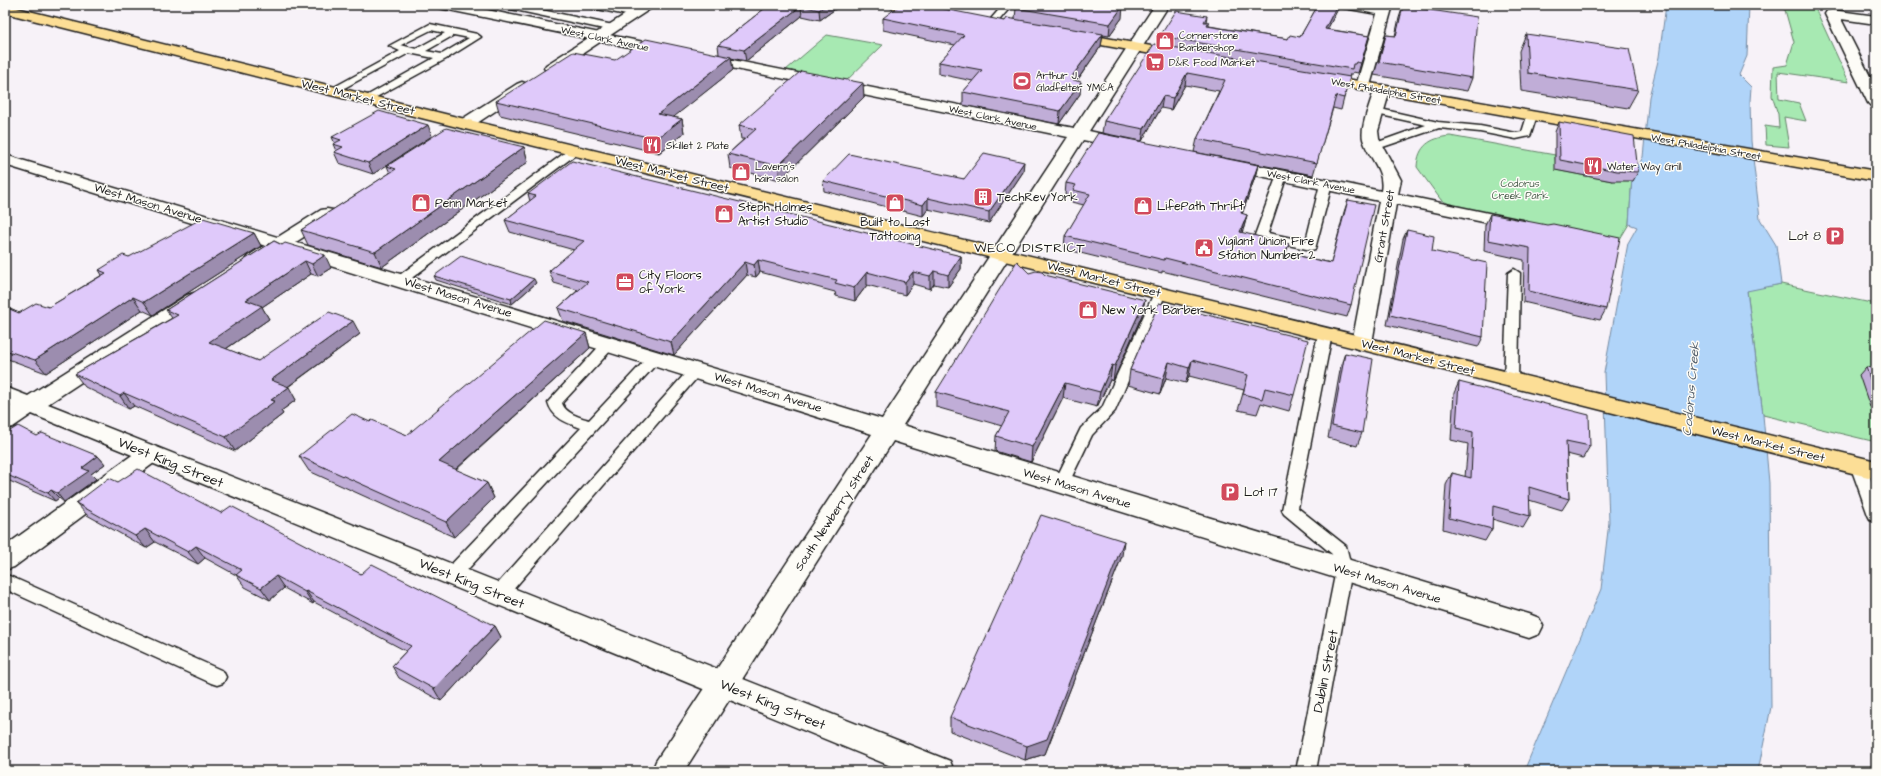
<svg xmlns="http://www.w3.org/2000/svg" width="1881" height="776" font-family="'Architects Daughter',sans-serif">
<rect width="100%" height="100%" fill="#f7f2f8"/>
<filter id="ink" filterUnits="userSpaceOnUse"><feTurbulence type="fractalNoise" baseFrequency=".025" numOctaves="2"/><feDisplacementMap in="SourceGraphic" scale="8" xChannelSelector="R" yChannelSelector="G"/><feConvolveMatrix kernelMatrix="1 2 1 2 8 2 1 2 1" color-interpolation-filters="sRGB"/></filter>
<g filter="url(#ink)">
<path fill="#a7e9b2" stroke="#628267" d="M 1777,5 L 1820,5 L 1816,10 L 1849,82 L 1778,72 L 1779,99 L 1799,103 L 1806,121 L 1784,117 L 1789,147 L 1766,145 L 1765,126 L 1779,128 L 1778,114 L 1772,96 L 1773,67 L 1787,65 L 1794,42 L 1785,10 Z
M 827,35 L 883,45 L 845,82 L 786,70 Z
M 1450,136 L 1555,155 L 1556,170 L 1612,181 L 1632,177 L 1629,224 L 1614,249 L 1485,221 L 1441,200 L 1417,167 C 1418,146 1430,138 1450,136 Z
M 1781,284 L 1876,304 L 1876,442 L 1763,415 L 1747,290 Z"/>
<path fill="#b0d4f9" stroke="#758aa1" d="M 1666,5 L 1749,5 L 1747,56 L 1739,75 L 1751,87 L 1750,101 L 1751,141 L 1760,219 L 1776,245 L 1781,284 L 1747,291 L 1763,415 L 1769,483 L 1771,707 L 1758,771 L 1524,771 L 1601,589 L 1609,522 L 1604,373 L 1628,243 L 1637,227 L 1629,224 L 1632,177 L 1643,157 L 1649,97 L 1659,57 Z"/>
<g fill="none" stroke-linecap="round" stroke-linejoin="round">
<g stroke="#1c1c1c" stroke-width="3">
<path id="service" d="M 467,5 L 478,5 L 468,11 L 462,11 L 462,7 Z
M 502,5 L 518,5 L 613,25 L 617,28 L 613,31 L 506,8 Z
M 588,5 L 604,5 L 639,12 L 640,14 L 636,17 L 592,8 Z
M 1003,5 L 1012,5 L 996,24 L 990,24 L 990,20 Z
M 430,24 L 477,34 L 481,37 L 446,59 L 369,101 L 366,102 L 361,99 L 434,58 L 409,53 L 335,93 L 332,94 L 327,91 L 400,51 L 389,46 ZM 431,30 L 445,33 L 416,49 L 401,45 ZM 454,35 L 469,38 L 442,54 L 426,51 Z
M 1376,108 L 1438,122 L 1480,126 L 1516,133 L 1522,132 L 1528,113 L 1536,113 L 1537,115 L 1531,134 L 1530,136 L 1516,139 L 1480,132 L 1439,128 L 1374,150 L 1369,147 L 1370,145 L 1426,125 L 1372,113 L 1371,111 L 1372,109 Z
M 574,148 L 578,149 L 579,151 L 578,153 L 405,283 L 397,283 L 395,280 L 397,277 L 570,149 Z
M 1282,172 L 1287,175 L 1268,233 L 1306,241 L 1320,184 L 1326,181 L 1332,184 L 1315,249 L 1311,250 L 1261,239 L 1255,235 L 1277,175 Z
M 1514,269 L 1520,273 L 1518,381 L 1516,384 L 1511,386 L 1506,384 L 1504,381 L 1508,273 Z
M 1160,289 L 1164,290 L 1166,293 L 1115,411 L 1092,435 L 1067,487 L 1062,489 L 1057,487 L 1054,483 L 1081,428 L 1102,408 L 1154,293 L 1156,290 Z
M 1325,330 L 1330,331 L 1332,334 L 1298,508 L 1346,546 L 1352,570 L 1316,771 L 1296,771 L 1336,570 L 1332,554 L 1284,514 L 1282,510 L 1318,334 L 1320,331 Z
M 609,340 L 614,341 L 616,344 L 614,347 L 562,403 C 565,413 579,417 589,420 L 650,355 L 660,355 L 662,358 L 458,580 L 452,582 L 446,580 L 444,575 L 446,570 L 581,428 C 567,423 552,418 548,402 L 604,341 Z
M 696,365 L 701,367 L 703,370 L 701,373 L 505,599 L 499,601 L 493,599 L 490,594 L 493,589 L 691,367 Z
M 1858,459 L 1863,461 L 1866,465 L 1876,493 L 1876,521 L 1870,519 L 1868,515 L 1850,465 L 1853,461 Z
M 5,574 L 223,671 L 226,677 L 223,683 L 217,685 L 211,683 L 5,589 Z"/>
</g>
<g stroke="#1c1c1c" stroke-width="3">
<path id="minor" d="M 437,5 L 463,5 L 668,47 L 673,48 L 675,51 L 673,54 L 668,55 L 444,9 L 439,8 Z
M 1155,5 L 1169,5 L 1089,131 L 1129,140 L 1131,143 L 1129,146 L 1123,148 L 1083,140 L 903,425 L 1529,614 L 1539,618 L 1543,626 L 1539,634 L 1529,638 L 893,441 L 684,771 L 652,771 L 656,761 L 872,434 L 5,165 L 5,155 L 882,419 L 1068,137 L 702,62 L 697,61 L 695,58 L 697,55 L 702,54 L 1074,128 Z
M 1342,5 L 1393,5 L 1369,89 L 1364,91 L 1359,89 L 1356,86 L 1377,14 L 1344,8 Z
M 1832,10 L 1876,16 L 1876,24 L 1841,19 L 1876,88 L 1876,108 L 1871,106 L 1868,103 L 1825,14 L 1827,11 Z
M 1382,85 L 1387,87 L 1390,90 L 1378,131 L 1379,139 L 1401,180 L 1398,194 L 1517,219 L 1523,220 L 1526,224 L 1523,228 L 1517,229 L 1396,204 L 1372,343 L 1369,348 L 1362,350 L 1355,348 L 1352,343 L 1379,201 L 1227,169 L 1221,168 L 1219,164 L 1221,160 L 1227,159 L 1381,191 C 1385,169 1368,158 1363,139 C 1360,127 1371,102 1374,90 L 1377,87 Z
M 150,445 L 158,448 L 162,454 L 158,460 L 14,567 L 5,570 L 5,546 L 142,448 Z"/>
</g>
<g stroke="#1c1c1c" stroke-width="3">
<path id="tertiary" d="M 327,209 L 333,210 L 336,214 L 333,218 L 262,264 L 255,266 L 248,264 L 245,260 L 248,256 L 321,210 Z
M 194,293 L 201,295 L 204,299 L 201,303 L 48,404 L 950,761 L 954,771 L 903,771 L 32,414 L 13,427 L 5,429 L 5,410 L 11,406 L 5,404 L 5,387 L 28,396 L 187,295 Z"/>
</g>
<g stroke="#1c1c1c" stroke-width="3">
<path id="secondary" d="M 640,5 L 656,5 L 556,71 L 546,71 L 544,68 L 546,65 Z
M 522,82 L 527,84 L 530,87 L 527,90 L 471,127 L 465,129 L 459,127 L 457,124 L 459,121 L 517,84 Z"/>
</g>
<g stroke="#1c1c1c" stroke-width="3">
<path id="primary" d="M 5,5 L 465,119 L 1876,461 L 1876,479 L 1160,299 L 465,129 L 5,13 Z
M 890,5 L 918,5 L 934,8 L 936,11 L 934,14 L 929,15 L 892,8 Z
M 1073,32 L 1179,51 L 1184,52 L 1186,55 L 1184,58 L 1179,59 L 1068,39 L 1066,36 L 1068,33 Z
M 1318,74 L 1876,171 L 1876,181 L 1313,81 L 1311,78 L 1313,75 Z"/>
</g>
<use href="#service" fill="#fdfcf7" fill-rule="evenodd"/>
<use href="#minor" fill="#fdfcf7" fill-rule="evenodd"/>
<use href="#tertiary" fill="#fdfcf7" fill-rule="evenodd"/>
<use href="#secondary" fill="#fdfcf7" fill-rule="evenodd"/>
<use href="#primary" fill="#fcde96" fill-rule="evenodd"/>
</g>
<path fill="#c0add7" stroke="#1c1c1c" d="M 769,5 L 841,5 L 820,20 L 802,16 L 746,61 L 731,58 L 733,70 L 673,117 L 682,119 L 684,133 L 659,153 L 500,115 L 496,101 L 719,54 L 718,45 Z
M 1318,5 L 1340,5 L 1327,29 L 1369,36 L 1358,73 L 1353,72 L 1352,74 L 1350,74 L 1341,110 L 1333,108 L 1313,175 L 1194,152 L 1197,139 L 1219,91 L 1185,85 L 1171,110 L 1161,108 L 1142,141 L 1102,133 L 1104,121 L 1159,45 L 1160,36 L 1207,16 L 1206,22 L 1209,22 L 1209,26 L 1288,39 L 1300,37 Z
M 1403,6 L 1472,78 L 1467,91 L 1374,75 L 1386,35 L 1395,36 L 1399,18 Z
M 1016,8 L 1122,18 L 1109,36 L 1103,35 L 1101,46 L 1077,81 L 1080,94 L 1059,124 L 963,105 L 963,92 L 973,81 L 939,74 L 939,62 L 955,45 L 883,30 L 883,18 L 1005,21 L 1015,19 Z
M 1526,34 L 1638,90 L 1628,108 L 1521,91 L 1519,51 Z
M 864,97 L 780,180 L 730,168 L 728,154 L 744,139 L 741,139 L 739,125 Z
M 1559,122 L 1638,172 L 1633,181 L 1612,181 L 1555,170 L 1555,132 Z
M 432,136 L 373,174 L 339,163 L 334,152 L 336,151 L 333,144 L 335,144 L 332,137 Z
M 524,147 L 528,162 L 382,267 L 308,245 L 301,230 L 390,173 L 387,166 Z
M 1258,165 L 1255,177 L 1242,214 L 1247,215 L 1244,227 L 1242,233 L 1289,244 L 1286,253 L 1331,263 L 1344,212 L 1348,200 L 1351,305 L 1347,317 L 1162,271 L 1162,273 L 1064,249 L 1065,236 L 1084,205 L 1071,202 L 1072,196 L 1065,195 L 1066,183 Z
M 1023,172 L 989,223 L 928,209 L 923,216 L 824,191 L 823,181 L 964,179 Z
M 528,194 L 961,256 L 961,269 L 948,287 L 934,284 L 930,289 L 913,284 L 905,295 L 867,285 L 855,301 L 836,296 L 835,292 L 760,272 L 756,277 L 747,275 L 674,355 L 563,321 L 558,308 L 578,290 L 554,283 L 549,271 L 574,250 L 510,232 L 505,220 L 530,201 Z
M 1490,214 L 1606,309 L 1600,320 L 1523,302 L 1524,260 L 1484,251 L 1485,225 Z
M 1407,230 L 1432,251 L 1483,337 L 1478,347 L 1387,325 L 1403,239 Z
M 254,233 L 261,246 L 153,315 L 142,310 L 46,373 L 5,358 L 5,307 L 19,313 L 49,307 L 102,275 L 99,270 L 129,257 Z
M 274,241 L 331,268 L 318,276 L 311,274 L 262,307 L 269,319 L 226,349 L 258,361 L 360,334 L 288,387 L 296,400 L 281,411 L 283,414 L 235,451 L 134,406 L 129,409 L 85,387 L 75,374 L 172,318 L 166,310 Z
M 1045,275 L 1142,315 L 1113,381 L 1110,380 L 1097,407 L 1063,398 L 1031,462 L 995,451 L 996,436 L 1002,426 L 936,407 L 936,392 Z
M 434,276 L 536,283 L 512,304 L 436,280 Z
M 1159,303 L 1294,395 L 1289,411 L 1261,403 L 1257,414 L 1238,410 L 1244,390 L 1189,376 L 1186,383 L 1166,378 L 1160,394 L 1128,385 L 1130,370 Z
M 586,333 L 590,348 L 456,470 L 487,483 L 494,498 L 454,537 L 309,471 L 299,456 L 370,422 L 407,435 Z
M 1345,353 L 1362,433 L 1357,446 L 1328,438 L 1341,365 Z
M 1866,367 L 1876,369 L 1876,409 L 1870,407 L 1859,375 Z
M 1459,382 L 1590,446 L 1583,458 L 1567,454 L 1569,499 L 1562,510 L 1529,500 L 1530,516 L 1523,528 L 1492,519 L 1492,529 L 1485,541 L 1443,529 L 1446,485 L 1452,473 L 1465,477 L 1468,444 L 1451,440 L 1454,393 Z
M 5,434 L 37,436 L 98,456 L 105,464 L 91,474 L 96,479 L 64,502 L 59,498 L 55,501 L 5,479 Z
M 118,482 L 221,513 L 361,574 L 495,626 L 501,637 L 441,701 L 399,678 L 392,666 L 406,651 L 314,602 L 313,604 L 284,588 L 270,600 L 245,587 L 236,575 L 205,558 L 198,564 L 155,542 L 146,548 L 87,515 L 76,503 Z
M 1122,556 L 1045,754 L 1025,760 L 950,731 L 950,717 Z"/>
<path fill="#9c8daf" stroke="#1c1c1c" d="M 826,5 L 841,5 L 820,20 L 819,10 Z
M 1337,5 L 1340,5 L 1323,38 L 1325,29 Z
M 801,6 L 802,16 L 746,61 L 744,50 Z
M 1123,6 L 1122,18 L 1109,36 L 1110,24 Z
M 1103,34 L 1101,46 L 1069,92 L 1070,79 Z
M 731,57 L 733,70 L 660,128 L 658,114 Z
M 1187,73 L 1185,85 L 1171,110 L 1173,98 Z
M 1081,82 L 1080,94 L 1059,124 L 1060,111 Z
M 863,83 L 864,97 L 780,180 L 778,166 Z
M 1163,96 L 1161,108 L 1142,141 L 1144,129 Z
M 682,119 L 684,133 L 659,153 L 656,139 Z
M 428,125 L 432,136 L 373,174 L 368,163 Z
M 524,147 L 528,162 L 382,267 L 375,252 Z
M 1024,162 L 1023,172 L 989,223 L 989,212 Z
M 1258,165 L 1255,177 L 1238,226 L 1241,213 Z
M 928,198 L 928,209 L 923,216 L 923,205 Z
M 1247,215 L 1244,227 L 1237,245 L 1240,232 Z
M 254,233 L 261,246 L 153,315 L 144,302 Z
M 325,255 L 331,268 L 318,276 L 312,264 Z
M 961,256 L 961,269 L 948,287 L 948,275 Z
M 758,260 L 760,272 L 756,277 L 754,265 Z
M 305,261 L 311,274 L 262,307 L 269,319 L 217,355 L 209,342 L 246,300 Z
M 745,262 L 747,275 L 674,355 L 671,342 Z
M 934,271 L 934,284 L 930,289 L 930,276 Z
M 867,272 L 867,285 L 855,301 L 854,288 Z
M 913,272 L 913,284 L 905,295 L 905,282 Z
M 534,279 L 536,283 L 512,304 L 511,299 Z
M 133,297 L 142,310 L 46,373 L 35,360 Z
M 1145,300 L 1142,315 L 1113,381 L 1115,366 Z
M 353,321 L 360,334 L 279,393 L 271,380 Z
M 586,333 L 590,348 L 446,478 L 439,462 Z
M 1192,360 L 1189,376 L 1186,383 L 1189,368 Z
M 1169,362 L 1166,378 L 1160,394 L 1163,379 Z
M 1112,365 L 1110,380 L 1097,407 L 1100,392 Z
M 1065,383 L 1063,398 L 1031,462 L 1032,447 Z
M 289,387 L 296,400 L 281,411 L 283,414 L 235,451 L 226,437 L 271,400 Z
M 124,393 L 134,406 L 129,409 L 120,396 Z
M 98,456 L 105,464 L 91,474 L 96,479 L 64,502 L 57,493 L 82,468 Z
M 487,483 L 494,498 L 454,537 L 446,522 Z
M 51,490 L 59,498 L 55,501 L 48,493 Z
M 145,529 L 155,542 L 146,548 L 135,536 Z
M 1124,541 L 1122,556 L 1045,754 L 1025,760 L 1027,746 Z
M 196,546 L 205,558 L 198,564 L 188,552 Z
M 276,576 L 284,588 L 270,600 L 261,588 Z
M 306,591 L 314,602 L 313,604 L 305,592 Z
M 495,626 L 501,637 L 441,701 L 434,689 Z"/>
<path fill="#dfc9fa" stroke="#1c1c1c" d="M 769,5 L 826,5 L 819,10 L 801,6 L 744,50 L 718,45 Z
M 900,5 L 912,5 L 920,7 L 922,5 L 924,5 L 1005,21 L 1007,18 L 1103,34 L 1070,79 L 1081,82 L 1060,111 L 963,92 L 982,70 L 939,62 L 964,35 L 883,18 Z
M 1019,5 L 1115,5 L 1123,6 L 1110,24 L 1016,8 Z
M 1318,5 L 1337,5 L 1325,29 L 1369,36 L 1361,63 L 1356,62 L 1355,64 L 1353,64 L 1352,69 L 1160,36 L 1176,11 L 1207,16 L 1204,22 L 1209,22 L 1207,26 L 1288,39 L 1290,35 L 1300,37 Z
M 1403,6 L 1477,17 L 1472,78 L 1379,62 L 1386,35 L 1396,36 Z
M 1526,34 L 1629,49 L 1638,90 L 1528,73 Z
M 646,39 L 731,57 L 658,114 L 682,119 L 656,139 L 496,101 L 573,52 L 615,60 Z
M 1154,44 L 1350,77 L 1344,98 L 1336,96 L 1317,163 L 1197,139 L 1225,80 L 1187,73 L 1173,98 L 1163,96 L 1144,129 L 1104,121 Z
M 801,71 L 863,83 L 778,166 L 728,154 L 756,129 L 739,125 Z
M 379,111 L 428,125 L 368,163 L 334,152 L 343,147 L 333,144 L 341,140 L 332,137 Z
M 1559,122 L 1634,136 L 1638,172 L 1617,171 L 1560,160 Z
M 446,128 L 524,147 L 375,252 L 301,230 L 396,169 L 387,166 Z
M 1098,133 L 1258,165 L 1241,213 L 1247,215 L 1240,232 L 1289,244 L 1285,253 L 1331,263 L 1348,200 L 1374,205 L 1351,305 L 1165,258 L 1164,260 L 1065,236 L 1090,194 L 1073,190 L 1076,185 L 1066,183 Z
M 984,153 L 1024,162 L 989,212 L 928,198 L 923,205 L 823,181 L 849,154 L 964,179 Z
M 572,161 L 961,256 L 948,275 L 934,271 L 930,276 L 913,272 L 905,282 L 867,272 L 854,288 L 835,283 L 837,280 L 758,260 L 754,265 L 745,262 L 671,342 L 558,308 L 588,282 L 549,271 L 584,241 L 505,220 L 536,196 L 528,194 Z
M 1490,214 L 1547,225 L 1553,224 L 1620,238 L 1606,309 L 1529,291 L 1530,248 L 1488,240 Z
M 203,218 L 254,233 L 144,302 L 133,297 L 35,360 L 5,350 L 5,307 L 19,313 L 36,303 L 49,307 L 106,273 L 99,270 L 123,255 L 129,257 Z
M 1407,230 L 1434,236 L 1432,251 L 1487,263 L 1483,337 L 1390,315 Z
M 274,241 L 282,245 L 285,243 L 325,255 L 312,264 L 305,261 L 246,300 L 262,306 L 209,342 L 258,361 L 329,312 L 353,321 L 271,380 L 289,387 L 271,400 L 275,401 L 226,437 L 124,393 L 120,396 L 75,374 L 178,315 L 166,310 Z
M 461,256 L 534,279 L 511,299 L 434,276 Z
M 1017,261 L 1029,273 L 1036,271 L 1042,272 L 1045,275 L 1145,300 L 1115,366 L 1112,365 L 1100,392 L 1065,383 L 1032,447 L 996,436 L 1009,412 L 936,392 Z
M 1159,303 L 1308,340 L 1294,395 L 1265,388 L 1262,399 L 1243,394 L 1248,375 L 1192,360 L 1189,368 L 1169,362 L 1163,379 L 1130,370 Z
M 544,320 L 586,333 L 439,462 L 487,483 L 446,522 L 299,456 L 352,414 L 370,422 L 372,420 L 407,435 Z
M 1345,353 L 1373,359 L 1362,433 L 1332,426 Z
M 1866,367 L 1876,369 L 1876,397 Z
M 1459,382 L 1589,415 L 1590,446 L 1566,441 L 1569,499 L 1529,487 L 1530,516 L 1493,506 L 1492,529 L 1449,518 L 1452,473 L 1471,478 L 1473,432 L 1456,428 Z
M 18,426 L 37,436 L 42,433 L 98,456 L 82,468 L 89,471 L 57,493 L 51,490 L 48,493 L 5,474 L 5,434 Z
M 138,469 L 221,513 L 231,506 L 361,574 L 372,564 L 495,626 L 434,689 L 392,666 L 411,646 L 306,591 L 305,592 L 276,576 L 261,588 L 236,575 L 242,570 L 196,546 L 188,552 L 145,529 L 135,536 L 76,503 L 109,478 L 118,482 Z
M 1041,515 L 1124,541 L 1047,739 L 1027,746 L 950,717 Z"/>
</g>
<defs>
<g id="shop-square" transform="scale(1)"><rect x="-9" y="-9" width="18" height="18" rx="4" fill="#d1495b" stroke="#fdfcf7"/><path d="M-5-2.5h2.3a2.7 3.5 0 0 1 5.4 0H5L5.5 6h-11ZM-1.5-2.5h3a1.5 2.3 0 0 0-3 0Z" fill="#fff"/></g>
<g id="supermarket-square" transform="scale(1)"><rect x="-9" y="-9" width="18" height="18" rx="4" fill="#d1495b" stroke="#fdfcf7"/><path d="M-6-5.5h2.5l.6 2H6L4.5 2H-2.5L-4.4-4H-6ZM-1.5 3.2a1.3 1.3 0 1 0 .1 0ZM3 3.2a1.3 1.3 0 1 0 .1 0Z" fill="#fff"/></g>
<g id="stadium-square" transform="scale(1)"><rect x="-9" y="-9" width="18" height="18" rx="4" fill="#d1495b" stroke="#fdfcf7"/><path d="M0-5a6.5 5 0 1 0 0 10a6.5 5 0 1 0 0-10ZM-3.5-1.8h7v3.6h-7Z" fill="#fff"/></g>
<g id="restaurant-square" transform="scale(1)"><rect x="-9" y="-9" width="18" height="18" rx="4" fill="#d1495b" stroke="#fdfcf7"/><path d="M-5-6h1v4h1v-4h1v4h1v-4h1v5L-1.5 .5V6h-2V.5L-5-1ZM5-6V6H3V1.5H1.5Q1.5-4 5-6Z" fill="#fff"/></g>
<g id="building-square" transform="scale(1)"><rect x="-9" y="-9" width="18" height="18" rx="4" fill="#d1495b" stroke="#fdfcf7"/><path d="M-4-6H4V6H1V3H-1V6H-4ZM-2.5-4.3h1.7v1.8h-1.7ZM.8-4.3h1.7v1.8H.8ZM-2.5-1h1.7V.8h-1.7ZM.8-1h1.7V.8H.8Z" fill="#fff"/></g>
<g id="parking-square" transform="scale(1)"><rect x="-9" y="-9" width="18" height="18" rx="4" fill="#d1495b" stroke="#fdfcf7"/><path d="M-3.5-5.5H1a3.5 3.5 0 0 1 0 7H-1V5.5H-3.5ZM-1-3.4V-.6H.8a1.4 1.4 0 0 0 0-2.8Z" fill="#fff"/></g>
<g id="civic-square" transform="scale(1)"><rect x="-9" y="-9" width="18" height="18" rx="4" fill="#d1495b" stroke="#fdfcf7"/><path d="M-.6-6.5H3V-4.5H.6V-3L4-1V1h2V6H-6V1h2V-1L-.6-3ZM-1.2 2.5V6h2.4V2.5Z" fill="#fff"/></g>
<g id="office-square" transform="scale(1)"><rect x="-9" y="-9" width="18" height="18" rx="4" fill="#d1495b" stroke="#fdfcf7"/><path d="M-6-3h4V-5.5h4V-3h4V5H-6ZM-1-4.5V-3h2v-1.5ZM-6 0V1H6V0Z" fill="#fff"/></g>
</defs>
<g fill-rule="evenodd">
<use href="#shop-square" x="1165" y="41"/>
<use href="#supermarket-square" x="1155" y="62"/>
<use href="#stadium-square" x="1022" y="81"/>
<use href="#restaurant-square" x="652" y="145"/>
<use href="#restaurant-square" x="1593" y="166"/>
<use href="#shop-square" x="741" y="172"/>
<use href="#building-square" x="983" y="197"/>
<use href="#shop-square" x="421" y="203"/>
<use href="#shop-square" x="895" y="203"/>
<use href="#shop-square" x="1143" y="206"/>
<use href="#shop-square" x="724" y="214"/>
<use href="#parking-square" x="1835" y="236"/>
<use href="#civic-square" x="1204" y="248"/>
<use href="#office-square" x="625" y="282"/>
<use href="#shop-square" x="1088" y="310"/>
<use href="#parking-square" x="1230" y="492"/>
</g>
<g text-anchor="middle" stroke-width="3" stroke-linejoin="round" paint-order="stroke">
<g font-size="10" fill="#1c1c1c" stroke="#fdfcf7" text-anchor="start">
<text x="1179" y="39">Cornerstone<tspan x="1179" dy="12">Barbershop</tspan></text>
<text x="1169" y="66">D&amp;R Food Market</text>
<text x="1036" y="79">Arthur J.<tspan x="1036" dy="12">Gladfelter YMCA</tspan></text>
<text x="666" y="149">Skillet 2 Plate</text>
<text x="755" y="170">Lavern's<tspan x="755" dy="12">hair salon</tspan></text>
<text x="1607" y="170">Water Way Grill</text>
</g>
<g font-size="10" fill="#1c1c1c" stroke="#fdfcf7">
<text transform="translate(605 38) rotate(12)" y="4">West Clark Avenue</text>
<text transform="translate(1386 90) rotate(10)" y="4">West Philadelphia Street</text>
<text transform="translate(993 117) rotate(12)" y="4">West Clark Avenue</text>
<text transform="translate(1706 146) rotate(10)" y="4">West Philadelphia Street</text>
<text transform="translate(1311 181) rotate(11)" y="4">West Clark Avenue</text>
</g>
<g font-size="10" fill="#465a49" stroke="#fdfcf7">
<text x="1520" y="187">Codorus<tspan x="1520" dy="12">Creek Park</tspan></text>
</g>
<g font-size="12" fill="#1c1c1c" stroke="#fdfcf7">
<text transform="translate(358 97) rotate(14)" y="4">West Market Street</text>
<text transform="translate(672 174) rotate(14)" y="4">West Market Street</text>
<text transform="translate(148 203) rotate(17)" y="4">West Mason Avenue</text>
<text transform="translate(1384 226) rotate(-80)" y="4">Grant Street</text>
<text transform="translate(1104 279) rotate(14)" y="4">West Market Street</text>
<text transform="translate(458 297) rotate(17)" y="4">West Mason Avenue</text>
<text transform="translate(1418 357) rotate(14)" y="4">West Market Street</text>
<text transform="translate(768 392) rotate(17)" y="4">West Mason Avenue</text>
<text transform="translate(1768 444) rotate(14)" y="4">West Market Street</text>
<text transform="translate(1077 488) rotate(17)" y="4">West Mason Avenue</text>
<text transform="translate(834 513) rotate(-57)" y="4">South Newberry Street</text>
<text transform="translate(1387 583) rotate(17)" y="4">West Mason Avenue</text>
</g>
<g font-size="12" fill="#1c1c1c" stroke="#fdfcf7" text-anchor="start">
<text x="997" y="201">TechRev York</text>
<text x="435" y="207">Penn Market</text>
<text x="1157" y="210">LifePath Thrift</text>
<text x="738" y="211">Steph Holmes<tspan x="738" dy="14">Artist Studio</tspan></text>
<text x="895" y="226" text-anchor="middle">Built to Last<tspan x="895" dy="14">Tattooing</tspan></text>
<text x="1821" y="240" text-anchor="end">Lot 8</text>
<text x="1218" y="245">Vigilant Union Fire<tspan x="1218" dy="14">Station Number 2</tspan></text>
<text x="639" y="279">City Floors<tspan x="639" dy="14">of York</tspan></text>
<text x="1102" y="314">New York Barber</text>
<text x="1244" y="496">Lot 17</text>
</g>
<g font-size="13" letter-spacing="1" fill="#1c1c1c" stroke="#fdfcf7">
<text x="1030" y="252">WECO DISTRICT</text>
</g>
<g font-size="13" font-style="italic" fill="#505c69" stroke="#fdfcf7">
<text transform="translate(1690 389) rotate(-85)" y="5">Codorus Creek</text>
</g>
<g font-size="14" fill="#1c1c1c" stroke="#fdfcf7">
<text transform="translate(171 462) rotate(22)" y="5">West King Street</text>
<text transform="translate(472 583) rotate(22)" y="5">West King Street</text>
<text transform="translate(1325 671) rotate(-79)" y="5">Dublin Street</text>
<text transform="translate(773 704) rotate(22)" y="5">West King Street</text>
</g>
</g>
<rect width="1881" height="776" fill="none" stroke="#fdfcf7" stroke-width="20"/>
<rect x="10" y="10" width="1861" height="756" fill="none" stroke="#1c1c1c" stroke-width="1.5" filter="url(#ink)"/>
</svg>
